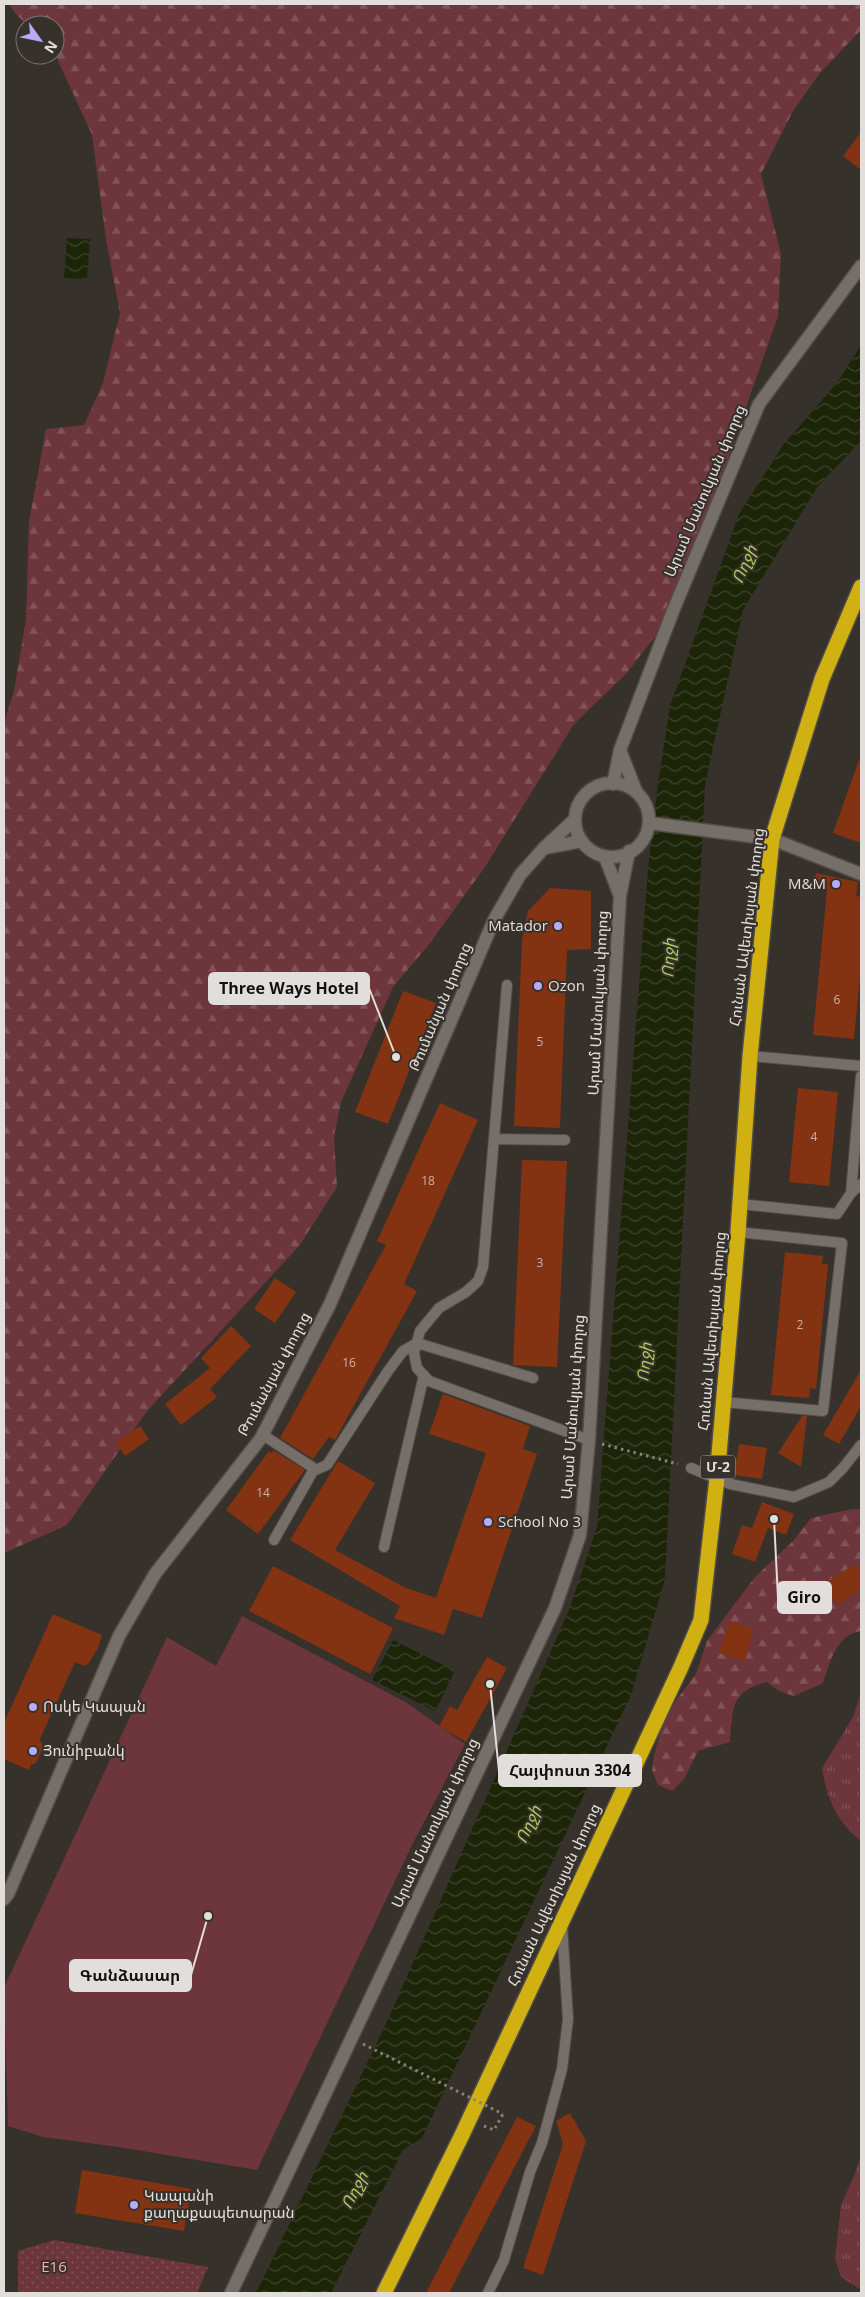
<svg xmlns="http://www.w3.org/2000/svg" width="865" height="2297" font-family="'Open Sans','Noto Sans Armenian',sans-serif">
<defs>
<pattern id="grass-tufts" width="24" height="20" patternUnits="userSpaceOnUse" patternTransform="scale(1.25)"><rect width="24" height="20" fill="#6d363d"/><path d="M3 7l-1-3M5 7V3M7 7l1-3M15 17l-1-3M17 17v-4M19 17l1-3" fill="none" stroke="#825358"/></pattern>
<pattern id="forest-firs" width="22" height="20" patternUnits="userSpaceOnUse" patternTransform="scale(1.25)"><rect width="22" height="20" fill="#6d363d"/><path d="M5 1l3.5 6h-7zM16 11l3.5 6h-7z" fill="#825358"/></pattern>
<pattern id="park-dots" width="8" height="8" patternUnits="userSpaceOnUse" patternTransform="scale(1.25)"><rect width="8" height="8" fill="#6d363d"/><path d="M2 2h.1M6 6h.1" fill="none" stroke="#825358" stroke-width="1.8" stroke-linecap="round"/></pattern>
<pattern id="water-waves" width="16" height="10" patternUnits="userSpaceOnUse" patternTransform="scale(1.25)"><rect width="16" height="10" fill="#1d2509"/><path d="M0 5q4-4 8 0t8 0" fill="none" stroke="#3e442c"/></pattern>
</defs>
<rect width="100%" height="100%" fill="#37312b"/>
<path fill="url(#grass-tufts)" d="M 861,1692 L 861,1841 C 835,1819 828,1801 822,1768 L 853,1717 Z
M 861,2156 L 861,2290 L 841,2277 L 835,2259 L 841,2205 L 854,2176 Z"/>
<path fill="url(#forest-firs)" d="M 9,4 L 861,4 L 861,30 L 820,73 L 793,111 L 761,174 L 781,254 L 778,316 L 721,478 L 679,585 L 656,635 L 626,674 L 574,724 L 485,867 L 427,947 L 393,987 L 341,1102 L 334,1136 L 337,1187 L 299,1246 L 147,1411 L 67,1525 L 4,1553 L 4,723 L 14,691 L 26,619 L 29,522 L 46,429 L 84,425 L 103,383 L 120,313 L 106,239 L 92,135 L 55,54 L 55,25 C 28,25 24,27 9,4 Z
M 852,1509 L 861,1509 L 861,1631 C 836,1635 830,1662 823,1683 L 794,1696 L 779,1691 L 767,1682 C 730,1692 733,1708 730,1742 L 698,1751 L 684,1779 L 672,1791 L 658,1785 L 652,1771 L 654,1756 L 662,1726 L 677,1699 L 696,1674 L 707,1641 L 755,1577 L 793,1541 L 811,1518 Z"/>
<path fill="url(#park-dots)" d="M 54,2240 L 208,2267 L 197,2293 L 18,2293 L 18,2251 Z"/>
<path fill="#6d363d" d="M 242,1616 L 407,1703 L 465,1744 L 413,1843 L 257,2170 L 119,2147 L 43,2137 L 8,2126 L 4,1988 L 167,1637 L 216,1666 Z"/>
<path fill="url(#water-waves)" d="M 67,238 L 90,239 L 87,279 L 64,278 Z
M 861,345 L 861,441 L 818,486 L 743,610 L 705,785 L 665,1579 L 631,1695 L 422,2138 L 403,2150 L 331,2293 L 256,2293 L 385,2026 L 569,1610 L 597,1527 L 648,868 L 658,783 L 670,706 L 739,514 L 783,445 L 836,384 Z
M 393,1640 L 455,1671 L 435,1711 L 372,1680 Z"/>
<path fill="#833312" d="M 861,132 L 861,170 L 843,156 Z
M 859,760 L 861,760 L 861,843 L 833,833 Z
M 816,873 L 858,882 L 856,896 L 861,897 L 861,965 L 854,1039 L 813,1035 L 827,890 L 814,888 Z
M 550,888 L 591,891 L 591,949 L 567,950 L 560,1128 L 514,1126 L 522,940 L 528,911 Z
M 403,991 L 436,1003 L 388,1124 L 355,1112 Z
M 798,1088 L 838,1092 L 829,1186 L 789,1182 Z
M 440,1103 L 478,1120 L 404,1284 L 417,1291 L 335,1440 L 329,1437 L 313,1459 L 280,1438 L 386,1245 L 377,1241 Z
M 522,1160 L 567,1161 L 557,1367 L 513,1365 Z
M 785,1252 L 823,1256 L 822,1264 L 828,1264 L 816,1389 L 810,1388 L 809,1398 L 771,1395 Z
M 275,1278 L 296,1292 L 275,1323 L 254,1309 Z
M 231,1326 L 251,1346 L 210,1389 L 217,1397 L 181,1425 L 165,1404 L 210,1368 L 201,1358 Z
M 861,1370 L 861,1406 L 839,1444 L 823,1435 Z
M 443,1394 L 530,1426 L 523,1449 L 537,1454 L 482,1618 L 453,1609 L 444,1635 L 394,1618 L 400,1606 L 290,1540 L 338,1461 L 375,1483 L 335,1550 L 406,1588 L 436,1598 L 486,1453 L 429,1434 Z
M 802,1416 L 807,1416 L 801,1467 L 778,1453 Z
M 140,1426 L 149,1439 L 125,1456 L 116,1443 Z
M 739,1444 L 767,1448 L 762,1479 L 734,1475 Z
M 273,1450 L 305,1470 L 258,1534 L 226,1510 L 269,1451 L 272,1453 Z
M 762,1502 L 794,1514 L 786,1535 L 768,1528 L 755,1562 L 732,1554 L 742,1525 L 752,1528 Z
M 855,1564 L 861,1574 L 861,1589 L 837,1605 L 824,1584 Z
M 273,1566 L 393,1628 L 370,1674 L 249,1611 Z
M 53,1614 L 102,1635 L 98,1648 L 89,1663 L 85,1666 L 75,1662 L 40,1739 L 43,1748 L 36,1763 L 31,1765 L 29,1770 L 4,1759 L 4,1723 Z
M 729,1621 L 754,1629 L 745,1661 L 719,1653 Z
M 487,1657 L 507,1668 L 466,1742 L 439,1726 L 450,1706 L 457,1710 Z
M 570,2113 L 586,2141 L 543,2275 L 523,2268 L 563,2144 L 556,2121 Z
M 517,2117 L 536,2126 L 449,2293 L 426,2293 Z
M 82,2170 L 191,2189 L 184,2231 L 75,2213 Z"/>
<g fill="none" stroke-linecap="round" stroke-linejoin="round">
<g stroke="#514c48" stroke-width="12">
<path id="lane" d="M 507,985 L 483,1267 L 478,1281 L 466,1292 L 439,1308 L 420,1331 L 414,1353 L 417,1368 L 429,1381 L 589,1440
M 750,1056 L 861,1066
M 494,1139 L 565,1140
M 851,1193 L 861,1076
M 740,1204 L 837,1214 L 851,1193 L 861,1184
M 723,1402 L 823,1411 L 842,1243 L 738,1232
M 263,1435 L 312,1467 L 313,1471 L 274,1540
M 691,1468 L 730,1484 L 794,1497 L 829,1482 L 843,1468 L 861,1445
M 313,1471 L 327,1465 L 388,1371 L 403,1351 L 417,1343 L 533,1378
M 384,1547 L 424,1375
M 488,2293 L 504,2260 L 530,2172 L 542,2143 L 562,2069 L 568,2019 L 562,1925"/>
</g>
<g stroke="#514c48" stroke-width="15">
<path id="street" d="M 772,839 L 861,874"/>
</g>
<g stroke="#514c48" stroke-width="15">
<path id="secondary" d="M 620,750 L 636,791
M575 820a37 37 0 1 1 74 0a37 37 0 1 1-74 0Z
M 613,784 L 620,750 L 673,611 L 759,404 L 861,266
M 649,823 L 772,839
M 544,848 L 582,841
M 605,857 L 620,896
M 4,1899 L 8,1894 L 119,1636 L 155,1574 L 261,1438 L 330,1304 L 494,920 L 520,875 L 544,848 L 574,820
M 231,2293 L 555,1608 L 580,1535 L 589,1440 L 620,896 L 629,851"/>
</g>
<g stroke="#514c48" stroke-width="18">
<path id="highway" d="M 384,2293 L 461,2137 L 681,1667 L 701,1620 L 717,1478 L 738,1232 L 750,1056 L 772,839 L 822,679 L 861,587"/>
</g>
<path stroke="#87827d" stroke-width="3" stroke-dasharray="2.5 4" stroke-linecap="butt" d="M 602,1444 L 678,1464
M 484,2126 L 494,2130 L 503,2114"/>
<use href="#lane" stroke="#766f69" stroke-width="10"/>
<use href="#street" stroke="#766f69" stroke-width="12"/>
<use href="#secondary" stroke="#766f69" stroke-width="12"/>
<use href="#highway" stroke="#d1b111" stroke-width="15"/>
<path stroke="#87827d" stroke-width="3" stroke-dasharray="2.5 4" stroke-linecap="butt" d="M 363,2044 L 503,2114"/>
</g>
<g fill="#b7abf8" stroke="#37312b" stroke-width="2">
<circle cx="836" cy="884" r="5"/>
<circle cx="558" cy="926" r="5"/>
<circle cx="538" cy="986" r="5"/>
<circle cx="488" cy="1522" r="5"/>
<circle cx="33" cy="1707" r="5"/>
<circle cx="33" cy="1751" r="5"/>
<circle cx="134" cy="2205" r="5"/>
</g>
<g text-anchor="middle" stroke-width="4" stroke-linejoin="round" paint-order="stroke">
<g font-size="12" fill="#cab3a9">
<text x="837" y="1004">6</text>
<text x="540" y="1046">5</text>
<text x="814" y="1141">4</text>
<text x="428" y="1185">18</text>
<text x="540" y="1267">3</text>
<text x="800" y="1329">2</text>
<text x="349" y="1367">16</text>
<text x="263" y="1497">14</text>
</g>
<rect fill="#37312b" stroke="#afaaa6" stroke-width="1" x="700.5" y="1455.5" width="35" height="23" rx="4"/>
<g font-size="14" font-weight="bold" fill="#e2dedb">
<text x="718" y="1472">Մ-2</text>
</g>
<g font-size="15" fill="#e2dedb" stroke="#37312b">
<text transform="translate(705 491) rotate(-67)" y="5">Արամ Մանուկյան փողոց</text>
<text transform="translate(747 927) rotate(-83)" y="5">Հունան Ավետիսյան փողոց</text>
<text transform="translate(598 1003) rotate(-87)" y="5">Արամ Մանուկյան փողոց</text>
<text transform="translate(440 1007) rotate(-67)" y="5">Թումանյան փողոց</text>
<text transform="translate(712 1331) rotate(-85)" y="5">Հունան Ավետիսյան փողոց</text>
<text transform="translate(274 1374) rotate(-62)" y="5">Թումանյան փողոց</text>
<text transform="translate(573 1407) rotate(-86)" y="5">Արամ Մանուկյան փողոց</text>
<text transform="translate(435 1823) rotate(-65)" y="5">Արամ Մանուկյան փողոց</text>
<text transform="translate(554 1895) rotate(-65)" y="5">Հունան Ավետիսյան փողոց</text>
</g>
<g font-size="15" fill="#e2dedb" stroke="#37312b" text-anchor="start">
<text x="826" y="889" text-anchor="end">M&amp;M</text>
<text x="548" y="931" text-anchor="end">Matador</text>
<text x="548" y="991">Ozon</text>
<text x="498" y="1527">School No 3</text>
<text x="43" y="1712">Ոսկե Կապան</text>
<text x="43" y="1756">Յունիբանկ</text>
<text x="144" y="2201">Կապանի<tspan x="144" dy="17">քաղաքապետարան</tspan></text>
</g>
<g font-size="15" fill="#faaeb5" stroke="#37312b">
<text x="54" y="2272">E16</text>
</g>
<g font-size="16" font-style="italic" fill="#acce5a" stroke="#37312b">
<text transform="translate(744 564) rotate(-67)" y="6">Ողջի</text>
<text transform="translate(668 958) rotate(-87)" y="6">Ողջի</text>
<text transform="translate(644 1362) rotate(-85)" y="6">Ողջի</text>
<text transform="translate(528 1824) rotate(-66)" y="6">Ողջի</text>
<text transform="translate(354 2190) rotate(-63)" y="6">Ողջի</text>
</g>
</g>
<path fill="none" stroke="#e2dedb" stroke-width="2" d="M396 1057L369 988M774 1519L778 1598M490 1684L499 1771M208 1916L191 1975"/>
<g fill="#e2dedb" stroke="#37312b" stroke-width="2">
<circle cx="396" cy="1057" r="5"/>
<circle cx="774" cy="1519" r="5"/>
<circle cx="490" cy="1684" r="5"/>
<circle cx="208" cy="1916" r="5"/>
</g>
<g fill="#e2dedb" stroke="#e2dedb" stroke-width="2">
<rect x="209" y="973" width="160" height="31" rx="5"/>
<rect x="778" y="1582" width="53" height="31" rx="5"/>
<rect x="499" y="1755" width="142" height="31" rx="5"/>
<rect x="70" y="1960" width="121" height="31" rx="5"/>
</g>
<g font-size="16" text-anchor="middle" font-weight="bold" fill="#111">
<text x="289" y="994">Three Ways Hotel</text>
<text x="804" y="1603">Giro</text>
<text x="570" y="1776">Հայփոստ 3304</text>
<text x="130" y="1981">Գանձասար</text>
</g>
<rect width="865" height="2297" fill="none" stroke="#e2dedb" stroke-width="10"/>
<g transform="translate(40 40) rotate(123)"><circle r="24" fill="#37312b" stroke="#7b7671"/>
<path d="M0-4L9 19L0 12L-9 19Z" fill="#b7abf8"/>
<text y="-8" font-size="14" font-weight="bold" text-anchor="middle" fill="#e2dedb">N</text>
</g>
</svg>
